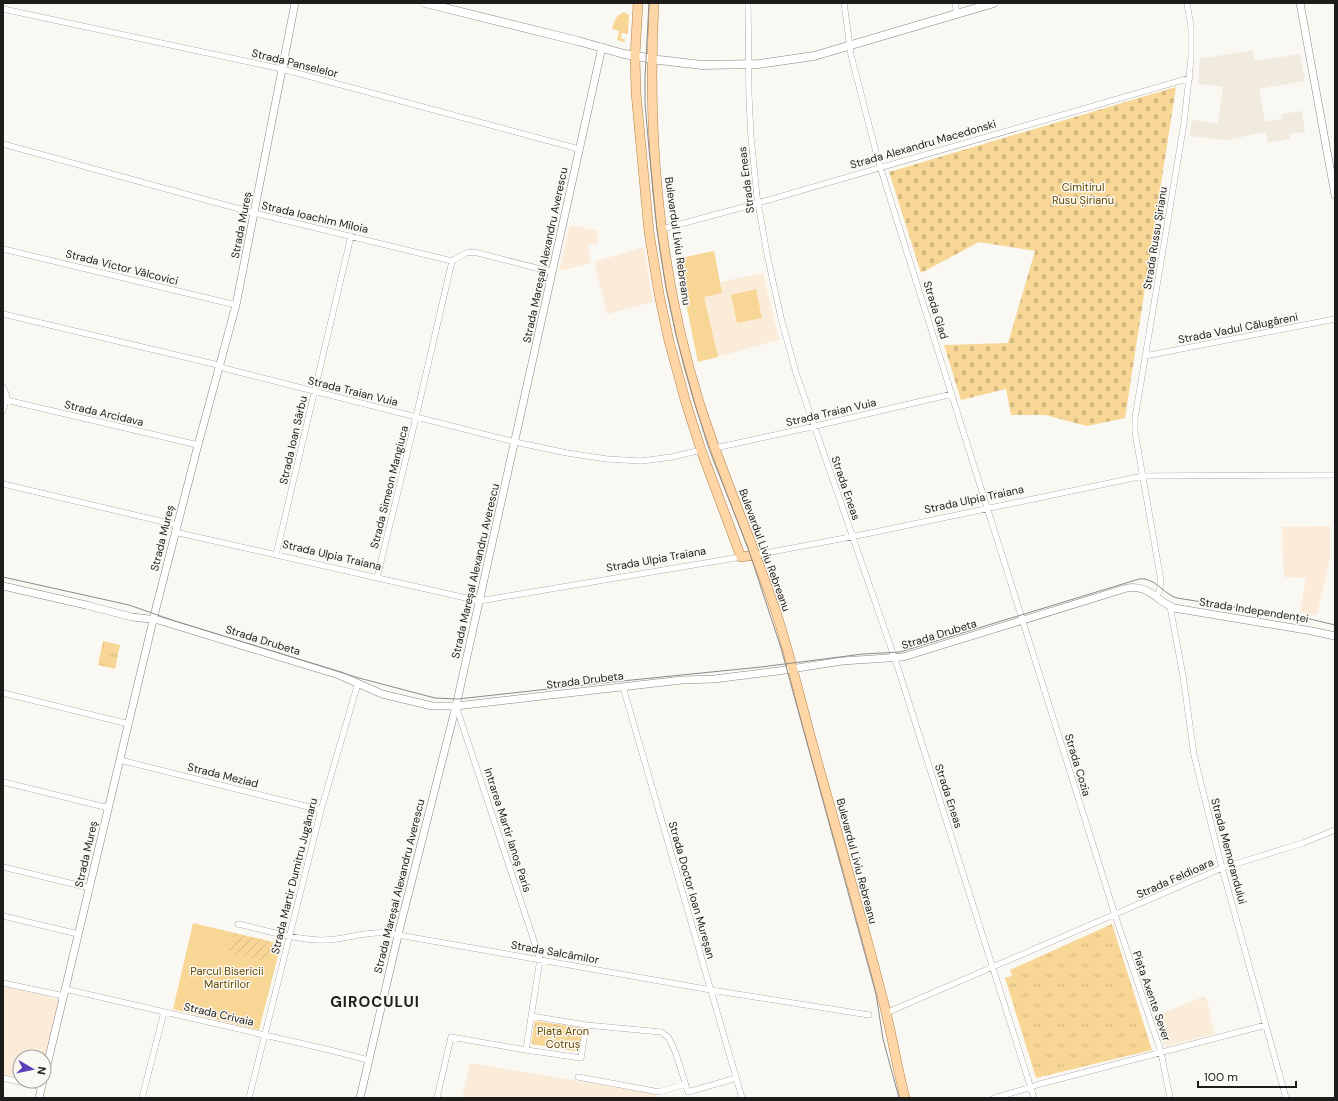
<svg xmlns="http://www.w3.org/2000/svg" width="1338" height="1101" font-family="'DM Sans',sans-serif">
<defs>
<pattern id="cemetery-stones" width="16" height="16" patternUnits="userSpaceOnUse"><rect width="16" height="16" fill="#f8d796"/><path d="M2 7V4a2 2 0 0 1 4 0v3zM10 15v-3a2 2 0 0 1 4 0v3z" fill="#d4b881"/></pattern>
<pattern id="park-tufts" width="24" height="20" patternUnits="userSpaceOnUse"><rect width="24" height="20" fill="#f8d796"/><path d="M3 7l-1-3M5 7V3M7 7l1-3M15 17l-1-3M17 17v-4M19 17l1-3" fill="none" stroke="#d4b881"/></pattern>
<pattern id="garden-furrows" width="10" height="10" patternUnits="userSpaceOnUse"><rect width="10" height="10" fill="#f8d796"/><path d="M-1 1l2-2M0 10L10 0M9 11l2-2" fill="none" stroke="#d4b881"/></pattern>
</defs>
<rect width="100%" height="100%" fill="#faf8f3"/>
<path fill="#fcebd9" d="M 570,225 L 597,231 L 598,243 L 588,246 L 591,263 L 559,271 Z
M 644,247 L 653,302 L 607,314 L 594,262 Z
M 1330,526 L 1330,559 L 1317,615 L 1300,612 L 1306,578 L 1284,577 L 1282,527 Z
M 3,985 L 61,1000 L 44,1072 L 44,1057 L 20,1057 L 20,1078 L 3,1074 Z"/>
<path fill="#faecd8" d="M 714,251 L 720,282 L 763,273 L 779,340 L 698,362 L 677,259 Z
M 1205,996 L 1211,1013 L 1209,1014 L 1215,1034 L 1167,1046 L 1163,1044 L 1155,1016 Z
M 470,1063 L 656,1094 L 657,1098 L 462,1098 Z"/>
<path fill="#f1ebdf" d="M 1253,50 L 1255,61 L 1300,54 L 1305,81 L 1259,89 L 1265,121 L 1282,119 L 1281,114 L 1302,111 L 1305,132 L 1289,134 L 1290,139 L 1268,143 L 1265,132 L 1227,140 L 1190,136 L 1192,120 L 1218,123 L 1223,87 L 1198,84 L 1200,58 L 1211,57 Z"/>
<path fill="#f8d796" d="M 624,12 L 628,14 L 629,16 L 628,34 L 622,33 L 621,38 L 626,40 L 623,42 L 617,40 L 619,31 L 612,29 C 614,21 616,15 624,12 Z
M 714,251 L 722,293 L 704,297 L 718,357 L 698,362 L 677,259 Z
M 756,289 L 762,318 L 737,323 L 731,295 Z
M 193,923 L 281,944 L 259,1030 L 173,1009 Z"/>
<path fill="url(#cemetery-stones)" d="M 1176,87 L 1125,418 L 1087,426 L 1045,415 L 1011,415 L 1006,389 L 961,400 L 944,345 L 1008,343 L 1035,251 L 979,242 L 921,273 L 889,172 Z"/>
<path fill="url(#park-tufts)" d="M 103,641 L 120,645 L 115,669 L 98,665 Z
M 1112,924 L 1152,1050 L 1036,1078 L 1005,978 L 1012,976 L 1010,970 Z
M 535,1021 L 584,1028 L 580,1052 L 531,1044 Z"/>
<path fill="url(#garden-furrows)" d="M 234,933 L 281,944 L 263,961 L 229,952 Z"/>
<g fill="none" stroke-linecap="round" stroke-linejoin="round">
<g stroke="#888581" stroke-width="6">
<path id="minor" d="M 748,3 L 749,97 L 751,137 L 757,197 L 767,254 L 781,318 L 796,373 L 898,668 L 1034,1098
M 844,3 L 851,55 L 878,160 L 1115,915 L 1161,1052 L 1170,1098
M 955,3 L 957,14
M 3,9 L 282,69 L 579,149
M 3,144 L 254,213 L 452,261 L 466,253 L 474,252 L 552,272
M 662,229 L 751,205 L 1190,78
M 3,249 L 236,305
M 3,314 L 214,364 L 227,369 L 515,442 L 567,453 L 607,459 L 641,461 L 672,457 L 701,450
M 1145,356 L 1335,319
M 3,387 L 7,396 L 3,411
M 6,400 L 198,445
M 715,448 L 820,425 L 952,394
M 3,484 L 177,525
M 175,532 L 479,601 L 741,557
M 276,555 L 351,236
M 755,555 L 861,535 L 1143,476 L 1335,475
M 377,578 L 416,417 L 452,261
M 1156,596 L 1159,592 L 1161,581 L 1135,432 L 1135,418 L 1184,123 L 1191,59 L 1191,27 L 1187,3
M 1170,606 L 1183,676 L 1194,755 L 1222,868 L 1286,1098
M 623,687 L 742,1098
M 3,693 L 129,724
M 456,706 L 540,959 L 526,1050 L 581,1058 L 586,1025
M 120,760 L 321,810
M 3,782 L 109,808
M 3,867 L 90,888
M 3,916 L 78,934
M 238,924 C 265,930 292,939 320,940 C 343,941 362,931 387,933 L 711,990 L 869,1015
M 3,983 L 64,996
M 65,989 L 334,1051 L 368,1060
M 886,1013 L 1222,868 L 1303,843 L 1335,830
M 531,1016 L 586,1025 L 661,1032 L 669,1038 L 676,1054 L 688,1092 L 736,1078
M 578,1077 L 659,1092 L 685,1084
M 3,1078 L 42,1087
M 142,1098 L 164,1012
M 249,1098 L 321,810 L 358,683
M 437,1098 L 451,1037 L 526,1050
M 994,1098 L 1025,1089 L 1040,1084 L 1266,1025"/>
</g>
<g stroke="#888581" stroke-width="8">
<path id="tertiary" d="M 1300,3 L 1335,195
M 3,586 L 86,605 L 132,617 L 158,620 L 339,675 L 382,694 L 432,706 L 456,706 L 682,680 L 714,679 L 778,671 L 842,661 L 903,657 L 1127,588 C 1150,585 1155,600 1174,608 L 1312,631 L 1335,636
M 44,1078 L 156,608 L 198,445 L 236,305 L 295,3
M 39,1098 L 43,1081
M 360,1098 L 400,927 L 456,706 L 602,47"/>
</g>
<g stroke="#888581" stroke-width="9">
<path id="secondary" d="M 425,3 L 578,41 L 624,54 L 659,60 L 702,65 L 759,64 L 814,56 L 994,3"/>
</g>
<g stroke="#af824c" stroke-width="10">
<path id="primary" d="M 638,3 L 635,56 L 636,93 L 649,232 L 659,294 L 669,341 L 686,403 L 701,450 L 741,557 L 755,555
M 654,3 C 647,137 659,273 699,402 C 722,474 753,543 777,615 C 791,658 801,703 813,746 C 837,832 862,918 884,1004 C 892,1035 897,1067 905,1098"/>
</g>
<use href="#minor" stroke="#fff" stroke-width="5.5"/>
<use href="#tertiary" stroke="#fff" stroke-width="7"/>
<use href="#secondary" stroke="#fff" stroke-width="8"/>
<use href="#primary" stroke="#fed5a4" stroke-width="9"/>
<path stroke="#8d8b88" stroke-width="1" d="M 649,3 L 645,78 L 645,103 L 649,149 L 657,230 L 666,288 L 677,339 L 694,401 L 709,449 L 748,548 L 781,648 L 876,994 L 883,1039 L 899,1098
M 3,577 L 129,605 L 172,620 L 359,678 L 435,698 L 458,699 L 612,682 L 761,667 L 863,654 L 900,652 L 1139,579 C 1155,577 1163,594 1177,598 L 1310,619 L 1335,625"/>
</g>
<g text-anchor="middle" stroke-width="3" stroke-linejoin="round" paint-order="stroke">
<g font-size="11" fill="#1d1c1a" stroke="#faf8f3">
<text transform="translate(295 63) rotate(14)" y="4">Strada Panselelor</text>
<text transform="translate(923 144) rotate(-16)" y="4">Strada Alexandru Macedonski</text>
<text transform="translate(746 180) rotate(-97)" y="4">Strada Eneas</text>
<text transform="translate(315 217) rotate(13)" y="4">Strada Ioachim Miloia</text>
<text transform="translate(241 225) rotate(-79)" y="4">Strada Mureș</text>
<text transform="translate(1155 238) rotate(-81)" y="4">Strada Russu Șirianu</text>
<text transform="translate(678 241) rotate(82)" y="4">Bulevardul Liviu Rebreanu</text>
<text transform="translate(545 255) rotate(-78)" y="4">Strada Mareșal Alexandru Averescu</text>
<text transform="translate(122 267) rotate(14)" y="4">Strada Victor Vâlcovici</text>
<text transform="translate(936 310) rotate(73)" y="4">Strada Glad</text>
<text transform="translate(1238 328) rotate(-11)" y="4">Strada Vadul Călugăreni</text>
<text transform="translate(353 391) rotate(14)" y="4">Strada Traian Vuia</text>
<text transform="translate(831 412) rotate(-13)" y="4">Strada Traian Vuia</text>
<text transform="translate(104 413) rotate(13)" y="4">Strada Arcidava</text>
<text transform="translate(293 440) rotate(-77)" y="4">Strada Ioan Sârbu</text>
<text transform="translate(389 487) rotate(-76)" y="4">Strada Simeon Mangiuca</text>
<text transform="translate(846 488) rotate(71)" y="4">Strada Eneas</text>
<text transform="translate(974 499) rotate(-12)" y="4">Strada Ulpia Traiana</text>
<text transform="translate(162 538) rotate(-76)" y="4">Strada Mureș</text>
<text transform="translate(765 550) rotate(70)" y="4">Bulevardul Liviu Rebreanu</text>
<text transform="translate(332 555) rotate(13)" y="4">Strada Ulpia Traiana</text>
<text transform="translate(656 559) rotate(-10)" y="4">Strada Ulpia Traiana</text>
<text transform="translate(475 571) rotate(-77)" y="4">Strada Mareșal Alexandru Averescu</text>
<text transform="translate(1254 610) rotate(9)" y="4">Strada Independenței</text>
<text transform="translate(939 634) rotate(-17)" y="4">Strada Drubeta</text>
<text transform="translate(263 640) rotate(17)" y="4">Strada Drubeta</text>
<text transform="translate(585 680) rotate(-7)" y="4">Strada Drubeta</text>
<text transform="translate(1078 765) rotate(73)" y="4">Strada Cozia</text>
<text transform="translate(223 775) rotate(14)" y="4">Strada Meziad</text>
<text transform="translate(949 796) rotate(72)" y="4">Strada Eneas</text>
<text transform="translate(508 830) rotate(72)" y="4">Intrarea Martir Ianoș Paris</text>
<text transform="translate(1229 851) rotate(75)" y="4">Strada Memorandului</text>
<text transform="translate(86 854) rotate(-77)" y="4">Strada Mureș</text>
<text transform="translate(857 861) rotate(75)" y="4">Bulevardul Liviu Rebreanu</text>
<text transform="translate(294 876) rotate(-76)" y="4">Strada Martir Dumitru Jugănaru</text>
<text transform="translate(1175 878) rotate(-24)" y="4">Strada Feldioara</text>
<text transform="translate(399 886) rotate(-76)" y="4">Strada Mareșal Alexandru Averescu</text>
<text transform="translate(692 890) rotate(74)" y="4">Strada Doctor Ioan Mureșan</text>
<text transform="translate(555 952) rotate(10)" y="4">Strada Salcâmilor</text>
<text transform="translate(1152 996) rotate(71)" y="4">Piața Axente Sever</text>
<text transform="translate(219 1014) rotate(13)" y="4">Strada Crivaia</text>
</g>
<g font-size="11" fill="#674b00" stroke="#faf8f3">
<text x="1083" y="191">Cimitirul<tspan x="1083" dy="13">Rusu Șirianu</tspan></text>
<text x="227" y="975">Parcul Bisericii<tspan x="227" dy="13">Martirilor</tspan></text>
<text x="563" y="1035">Piața Aron<tspan x="563" dy="13">Cotruș</tspan></text>
</g>
<g font-size="15" font-weight="bold" letter-spacing="1" fill="#1d1c1a" stroke="#faf8f3">
<text x="375" y="1007">GIROCULUI</text>
</g>
</g>
<rect width="1338" height="1101" fill="none" stroke="#1d1c1a" stroke-width="8"/>
<g transform="translate(32 1069) rotate(99)"><circle r="19" fill="#faf8f3" stroke="#a2a09c"/>
<path d="M0-3L7 15L0 10L-7 15Z" fill="#5a40b9"/>
<text y="-6" font-size="11" font-weight="bold" text-anchor="middle" fill="#1d1c1a">N</text>
</g>
<path d="M1198 1081v6h98v-6" fill="none" stroke="#1d1c1a" stroke-width="2"/>
<text x="1204" y="1081" font-size="12" fill="#1d1c1a" stroke="#faf8f3" stroke-width="3" paint-order="stroke">100 m</text>
</svg>
